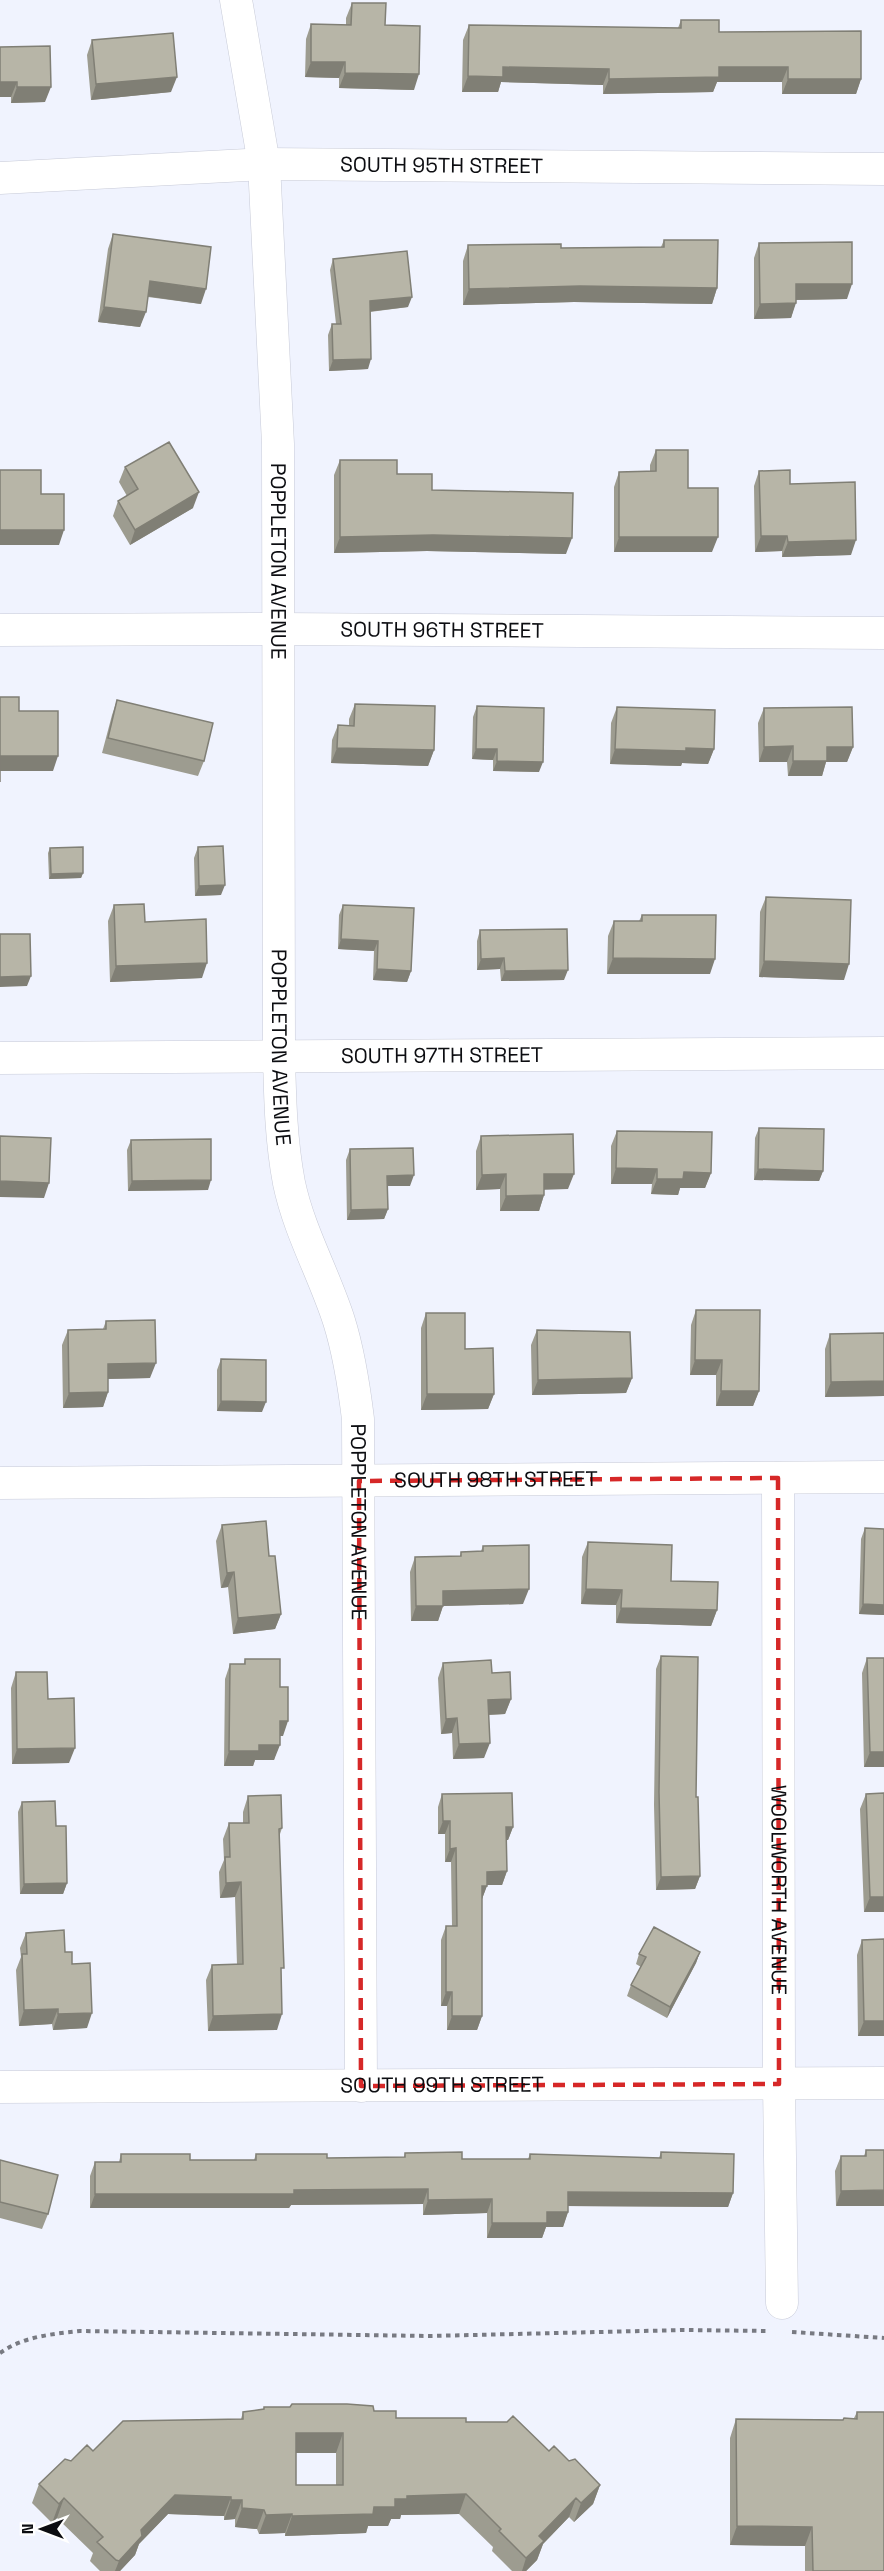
<svg xmlns="http://www.w3.org/2000/svg" width="884" height="2571" font-family="'Space Grotesk',sans-serif">
<rect width="100%" height="100%" fill="#f0f3fe"/>
<g fill="none" stroke-linecap="round" stroke-linejoin="round">
<g stroke="#c7cad7" stroke-width="33">
<g id="minor">
<path id="s1" d="M 236,0 L 264,164 L 278,444 L 279,1056 C 280,1099 281,1141 289,1183 C 299,1231 324,1274 339,1321 C 349,1353 354,1386 358,1419 L 361,2086"/>
<path id="s2" d="M 0,178 L 264,164 L 884,169"/>
<path id="s3" d="M 0,630 L 279,629 L 884,633"/>
<path id="s4" d="M 0,1058 L 884,1053"/>
<path id="s5" d="M 778,1478 L 779,2084 L 782,2303"/>
<path id="s6" d="M 0,1483 L 884,1477"/>
<path id="s7" d="M 0,2087 L 884,2083"/>
</g>
</g>
<path stroke="#787a82" stroke-width="4" stroke-dasharray="4.5 4.5" stroke-linecap="butt" d="M 792,2332 L 884,2338
M 0,2353 C 24,2336 53,2334 80,2331 L 430,2336 L 684,2330 L 769,2331"/>
<use href="#minor" stroke="#fff" stroke-width="32"/>
</g>
<path fill="#9d9c90" fill-rule="evenodd" d="M 352,3 L 385,25 L 414,90 L 339,88 L 339,78 L 305,77 L 306,39 L 311,24 L 346,25 L 346,18 Z
M 681,20 L 861,79 L 856,94 L 782,94 L 782,82 L 717,82 L 713,92 L 603,94 L 603,85 L 501,82 L 498,92 L 462,92 L 463,40 L 469,25 L 678,28 Z
M 92,40 L 171,92 L 91,100 L 87,55 Z
M 0,47 L 45,102 L 11,103 L 11,97 Z
M 113,234 L 201,304 L 148,297 L 140,327 L 98,322 L 108,249 Z
M 664,240 L 717,288 L 712,304 L 574,302 L 463,305 L 463,261 L 468,245 L 561,248 L 661,247 Z
M 759,243 L 847,299 L 796,300 L 791,318 L 754,319 L 754,258 Z
M 333,259 L 408,307 L 370,312 L 368,369 L 329,371 L 328,335 L 332,324 L 336,324 L 330,270 Z
M 656,450 L 688,488 L 712,552 L 614,552 L 614,487 L 619,472 L 650,472 L 650,465 Z
M 340,460 L 397,474 L 432,490 L 566,554 L 427,551 L 334,553 L 334,475 Z
M 125,467 L 193,508 L 130,545 L 113,516 L 118,501 L 127,496 L 119,482 Z
M 759,471 L 790,484 L 851,555 L 782,557 L 782,551 L 755,552 L 754,486 Z
M 117,700 L 204,761 L 198,776 L 102,753 L 112,715 Z
M 355,704 L 434,750 L 428,766 L 331,763 L 332,740 L 338,725 L 349,725 L 349,719 Z
M 477,706 L 539,772 L 493,771 L 493,760 L 472,759 L 473,717 Z
M 617,707 L 714,749 L 708,764 L 682,763 L 681,766 L 610,764 L 611,723 Z
M 764,708 L 853,747 L 847,762 L 826,762 L 822,776 L 788,776 L 787,762 L 759,762 L 758,723 Z
M 198,847 L 221,895 L 195,896 L 194,858 Z
M 50,848 L 83,873 L 81,878 L 49,879 L 48,853 Z
M 766,897 L 844,980 L 759,977 L 760,912 Z
M 114,905 L 145,922 L 202,978 L 110,982 L 108,921 Z
M 343,905 L 411,971 L 407,982 L 373,980 L 374,951 L 338,949 L 339,915 Z
M 642,915 L 710,974 L 607,974 L 608,936 L 614,921 L 639,921 Z
M 480,930 L 564,980 L 501,981 L 500,969 L 477,970 L 477,941 Z
M 759,1128 L 823,1171 L 819,1181 L 754,1180 L 755,1138 Z
M 617,1131 L 711,1173 L 705,1188 L 680,1188 L 678,1195 L 651,1194 L 652,1184 L 611,1184 L 611,1146 Z
M 481,1136 L 568,1189 L 544,1189 L 544,1195 L 539,1211 L 500,1211 L 500,1189 L 476,1190 L 476,1151 Z
M 131,1140 L 208,1190 L 128,1191 L 127,1150 Z
M 350,1149 L 410,1186 L 387,1186 L 388,1209 L 384,1219 L 347,1220 L 346,1160 Z
M 696,1310 L 759,1391 L 753,1406 L 716,1406 L 716,1375 L 690,1375 L 691,1325 Z
M 426,1313 L 465,1349 L 494,1394 L 488,1409 L 421,1410 L 421,1328 Z
M 106,1321 L 150,1378 L 108,1379 L 108,1392 L 103,1407 L 63,1408 L 62,1345 L 68,1330 L 103,1329 Z
M 537,1330 L 632,1378 L 626,1393 L 532,1395 L 531,1345 Z
M 884,1333 L 884,1396 L 825,1397 L 825,1349 L 830,1334 Z
M 221,1359 L 262,1412 L 217,1411 L 217,1370 Z
M 222,1525 L 269,1556 L 281,1614 L 275,1629 L 233,1634 L 228,1587 L 221,1588 L 216,1541 Z
M 865,1528 L 884,1615 L 859,1614 L 861,1539 Z
M 588,1542 L 671,1581 L 717,1610 L 711,1626 L 616,1623 L 616,1605 L 581,1604 L 582,1557 Z
M 483,1546 L 523,1604 L 443,1606 L 438,1621 L 411,1621 L 410,1572 L 415,1557 L 460,1556 L 461,1552 L 481,1551 Z
M 661,1656 L 696,1797 L 700,1876 L 695,1889 L 656,1890 L 654,1805 L 656,1669 Z
M 867,1658 L 884,1767 L 864,1767 L 862,1673 Z
M 245,1659 L 280,1687 L 283,1736 L 280,1736 L 274,1760 L 255,1760 L 253,1766 L 224,1766 L 225,1679 L 230,1664 L 244,1664 Z
M 443,1663 L 492,1673 L 511,1699 L 505,1714 L 489,1715 L 484,1758 L 453,1759 L 452,1733 L 441,1734 L 438,1678 Z
M 16,1672 L 48,1699 L 69,1763 L 12,1764 L 11,1688 Z
M 884,1793 L 884,1912 L 864,1912 L 860,1809 L 866,1794 Z
M 442,1794 L 513,1827 L 508,1840 L 506,1840 L 507,1871 L 502,1885 L 487,1885 L 482,1899 L 482,2016 L 477,2030 L 447,2030 L 447,2006 L 441,2006 L 441,1940 L 446,1926 L 452,1926 L 451,1862 L 445,1862 L 445,1834 L 438,1834 L 438,1807 Z
M 248,1796 L 282,1828 L 279,1837 L 281,1977 L 277,2030 L 208,2031 L 206,1980 L 212,1965 L 237,1965 L 235,1897 L 220,1898 L 219,1872 L 224,1860 L 223,1839 L 229,1823 L 243,1823 L 243,1812 Z
M 22,1802 L 56,1826 L 67,1883 L 63,1894 L 20,1894 L 18,1812 Z
M 26,1933 L 65,1952 L 72,1964 L 87,2028 L 53,2030 L 52,2024 L 19,2026 L 16,1970 L 21,1957 L 20,1948 Z
M 884,1939 L 884,2036 L 858,2036 L 857,1955 L 862,1940 Z
M 700,1952 L 696,1963 L 667,2018 L 627,1996 L 631,1985 L 641,1967 L 636,1964 L 639,1954 Z
M 866,2150 L 884,2150 L 836,2206 L 835,2171 L 841,2156 L 864,2156 Z
M 661,2152 L 733,2193 L 728,2207 L 568,2206 L 568,2212 L 563,2227 L 546,2227 L 542,2238 L 487,2238 L 487,2213 L 423,2215 L 423,2204 L 291,2205 L 289,2208 L 90,2208 L 90,2176 L 95,2162 L 119,2162 L 121,2154 L 190,2160 L 254,2160 L 256,2154 L 327,2158 L 404,2157 L 405,2153 L 462,2159 L 528,2159 L 530,2154 L 659,2158 Z
M 0,2160 L 48,2214 L 42,2229 L 0,2218 Z
M 264,2407 L 374,2411 L 396,2418 L 466,2422 L 549,2451 L 569,2461 L 600,2485 L 593,2504 L 574,2522 L 569,2517 L 543,2544 L 537,2560 L 526,2571 L 512,2571 L 492,2551 L 493,2547 L 459,2514 L 401,2515 L 400,2519 L 391,2519 L 388,2526 L 368,2526 L 366,2533 L 285,2536 L 285,2533 L 259,2534 L 257,2529 L 235,2527 L 235,2519 L 224,2520 L 224,2516 L 168,2514 L 139,2544 L 135,2555 L 120,2571 L 100,2571 L 90,2561 L 93,2553 L 57,2518 L 52,2523 L 32,2503 L 39,2484 L 71,2461 L 93,2451 L 241,2419 L 243,2412 L 263,2410 ZM 296,2453 L 336,2453 L 336,2485 L 296,2485 Z
M 857,2412 L 884,2571 L 805,2571 L 805,2546 L 730,2545 L 730,2438 L 736,2419 L 843,2420 L 854,2418 Z"/>
<path fill="#807f75" d="M 311,62 L 345,62 L 339,78 L 305,77 Z
M 503,67 L 609,69 L 603,85 L 501,82 L 498,92 L 462,92 L 468,76 Z
M 719,67 L 788,67 L 782,82 L 717,82 L 713,92 L 603,94 L 609,79 Z
M 345,73 L 419,74 L 414,90 L 339,88 Z
M 177,77 L 171,92 L 91,100 L 96,84 Z
M 788,79 L 861,79 L 856,94 L 782,94 Z
M 0,82 L 17,82 L 11,97 L 0,97 Z
M 17,87 L 51,87 L 45,102 L 11,103 Z
M 150,281 L 206,289 L 201,304 L 145,296 Z
M 796,284 L 852,284 L 847,299 L 791,300 Z
M 580,286 L 717,288 L 712,304 L 574,302 L 463,305 L 469,289 Z
M 412,297 L 408,307 L 366,312 L 370,301 Z
M 796,303 L 791,318 L 754,319 L 760,304 Z
M 104,307 L 146,312 L 140,327 L 98,322 Z
M 371,359 L 368,369 L 329,371 L 333,360 Z
M 199,492 L 193,508 L 130,545 L 135,530 Z
M 0,530 L 64,530 L 59,545 L 0,545 Z
M 433,535 L 572,538 L 566,554 L 427,551 L 334,553 L 340,537 Z
M 761,536 L 787,536 L 782,551 L 755,552 Z
M 619,537 L 718,537 L 712,552 L 614,552 Z
M 856,540 L 851,555 L 782,557 L 788,542 Z
M 793,746 L 787,762 L 759,762 L 764,747 Z
M 827,747 L 853,747 L 847,762 L 826,762 L 822,776 L 788,776 L 793,761 Z
M 337,748 L 434,750 L 428,766 L 331,763 Z
M 686,748 L 714,749 L 708,764 L 682,763 L 681,766 L 610,764 L 615,749 Z
M 476,749 L 497,749 L 493,760 L 472,759 Z
M 0,756 L 58,756 L 53,771 L 0,771 Z
M 497,761 L 543,762 L 539,772 L 493,771 Z
M 83,873 L 81,878 L 49,879 L 51,874 Z
M 225,885 L 221,895 L 195,896 L 199,886 Z
M 341,939 L 378,941 L 374,951 L 338,949 Z
M 504,958 L 500,969 L 477,970 L 481,959 Z
M 613,958 L 715,959 L 710,974 L 607,974 Z
M 764,961 L 849,964 L 844,980 L 759,977 Z
M 207,963 L 202,978 L 110,982 L 116,966 Z
M 377,969 L 411,971 L 407,982 L 373,980 Z
M 568,970 L 564,980 L 501,981 L 505,971 Z
M 31,976 L 27,986 L 0,987 L 0,977 Z
M 616,1168 L 657,1169 L 652,1184 L 611,1184 Z
M 758,1169 L 823,1171 L 819,1181 L 754,1180 Z
M 684,1172 L 711,1173 L 705,1188 L 680,1188 L 678,1195 L 651,1194 L 657,1179 Z
M 506,1174 L 500,1189 L 476,1190 L 482,1175 Z
M 544,1174 L 574,1174 L 568,1189 L 538,1190 Z
M 414,1175 L 410,1186 L 383,1186 L 387,1176 Z
M 211,1180 L 208,1190 L 128,1191 L 132,1181 Z
M 0,1181 L 49,1183 L 44,1198 L 0,1197 Z
M 544,1195 L 539,1211 L 500,1211 L 506,1196 Z
M 388,1209 L 384,1219 L 347,1220 L 351,1210 Z
M 695,1360 L 722,1360 L 716,1375 L 690,1375 Z
M 156,1363 L 150,1378 L 103,1379 L 108,1364 Z
M 632,1378 L 626,1393 L 532,1395 L 538,1380 Z
M 884,1381 L 884,1396 L 825,1397 L 831,1382 Z
M 721,1391 L 759,1391 L 753,1406 L 716,1406 Z
M 108,1392 L 103,1407 L 63,1408 L 69,1393 Z
M 427,1394 L 494,1394 L 488,1409 L 421,1410 Z
M 221,1401 L 266,1402 L 262,1412 L 217,1411 Z
M 234,1572 L 228,1587 L 221,1588 L 227,1573 Z
M 529,1589 L 523,1604 L 443,1606 L 438,1621 L 411,1621 L 416,1606 L 443,1591 Z
M 586,1589 L 622,1590 L 616,1605 L 581,1604 Z
M 863,1604 L 884,1605 L 884,1615 L 859,1614 Z
M 621,1608 L 717,1610 L 711,1626 L 616,1623 Z
M 281,1614 L 275,1629 L 233,1634 L 238,1618 Z
M 511,1699 L 505,1714 L 483,1715 L 488,1700 Z
M 457,1718 L 452,1733 L 441,1734 L 446,1719 Z
M 280,1721 L 288,1721 L 283,1736 L 274,1736 Z
M 490,1743 L 484,1758 L 453,1759 L 459,1744 Z
M 259,1745 L 280,1745 L 274,1760 L 255,1760 L 253,1766 L 224,1766 L 229,1751 Z
M 75,1748 L 69,1763 L 12,1764 L 17,1749 Z
M 870,1752 L 884,1752 L 884,1767 L 864,1767 Z
M 443,1821 L 450,1821 L 445,1834 L 438,1834 Z
M 506,1827 L 513,1827 L 508,1840 L 501,1840 Z
M 456,1848 L 451,1862 L 445,1862 L 450,1849 Z
M 507,1871 L 502,1885 L 482,1885 L 487,1872 Z
M 700,1876 L 695,1889 L 656,1890 L 661,1877 Z
M 241,1882 L 235,1897 L 220,1898 L 226,1883 Z
M 67,1883 L 63,1894 L 20,1894 L 24,1884 Z
M 482,1886 L 487,1886 L 482,1899 Z
M 870,1897 L 884,1897 L 884,1912 L 864,1912 Z
M 700,1952 L 696,1963 L 667,2018 L 670,2007 Z
M 446,1992 L 452,1992 L 447,2006 L 441,2006 Z
M 58,2009 L 52,2024 L 19,2026 L 24,2010 Z
M 92,2013 L 87,2028 L 53,2030 L 58,2014 Z
M 282,2014 L 277,2030 L 208,2031 L 213,2016 Z
M 452,2016 L 482,2016 L 477,2030 L 447,2030 Z
M 864,2021 L 884,2021 L 884,2036 L 858,2036 Z
M 428,2189 L 423,2204 L 291,2205 L 289,2208 L 90,2208 L 95,2194 L 294,2190 Z
M 884,2190 L 884,2206 L 836,2206 L 841,2191 Z
M 568,2192 L 733,2193 L 728,2207 L 563,2206 Z
M 492,2199 L 487,2213 L 423,2215 L 428,2200 Z
M 547,2212 L 568,2212 L 563,2227 L 546,2227 L 542,2238 L 487,2238 L 492,2223 Z
M 296,2433 L 343,2433 L 336,2453 L 289,2453 Z
M 600,2485 L 593,2504 L 574,2522 L 581,2503 Z
M 466,2494 L 459,2514 L 401,2515 L 400,2519 L 391,2519 L 388,2526 L 368,2526 L 366,2533 L 285,2536 L 292,2516 L 374,2507 L 407,2496 Z
M 175,2495 L 231,2497 L 224,2516 L 168,2514 L 139,2544 L 135,2555 L 120,2571 L 115,2571 L 119,2561 L 141,2530 Z
M 64,2498 L 57,2518 L 52,2523 L 59,2504 Z
M 576,2498 L 569,2517 L 543,2544 L 537,2560 L 526,2571 L 522,2571 L 526,2558 L 539,2536 Z
M 231,2500 L 242,2500 L 235,2519 L 224,2520 Z
M 242,2508 L 264,2510 L 257,2529 L 235,2527 Z
M 292,2514 L 285,2533 L 259,2534 L 266,2515 Z
M 737,2526 L 812,2527 L 805,2546 L 730,2545 Z"/>
<path fill="#b7b5a7" stroke="#807f75" stroke-width="1.5" fill-rule="evenodd" d="M 352,3 L 386,3 L 385,25 L 420,26 L 419,74 L 345,73 L 345,62 L 311,62 L 311,24 L 351,25 Z
M 681,20 L 719,20 L 719,32 L 861,31 L 861,79 L 788,79 L 788,67 L 719,67 L 719,77 L 609,79 L 609,69 L 503,67 L 503,77 L 468,76 L 469,25 L 681,28 Z
M 173,33 L 177,77 L 96,84 L 92,40 Z
M 50,46 L 51,87 L 17,87 L 17,82 L 0,82 L 0,47 Z
M 113,234 L 211,247 L 206,289 L 150,281 L 146,312 L 104,307 Z
M 664,240 L 718,240 L 717,288 L 580,286 L 469,289 L 468,245 L 561,244 L 561,248 L 664,247 Z
M 852,242 L 852,284 L 796,284 L 796,303 L 760,304 L 759,243 Z
M 407,251 L 412,297 L 370,301 L 371,359 L 333,360 L 332,324 L 341,324 L 333,259 Z
M 169,442 L 199,492 L 135,530 L 118,501 L 138,489 L 125,467 Z
M 656,450 L 688,450 L 688,488 L 718,488 L 718,537 L 619,537 L 619,472 L 656,471 Z
M 340,460 L 397,460 L 397,474 L 432,474 L 432,490 L 573,493 L 572,538 L 433,535 L 340,537 Z
M 0,470 L 41,470 L 41,494 L 64,494 L 64,530 L 0,530 Z
M 790,470 L 790,484 L 855,482 L 856,540 L 788,542 L 787,536 L 761,536 L 759,471 Z
M 0,697 L 19,697 L 19,711 L 58,711 L 58,756 L 0,756 L 0,782 Z
M 117,700 L 213,723 L 204,761 L 108,738 Z
M 355,704 L 435,706 L 434,750 L 337,748 L 338,725 L 354,726 Z
M 477,706 L 544,708 L 543,762 L 497,761 L 497,749 L 476,749 Z
M 617,707 L 715,710 L 714,749 L 686,748 L 686,751 L 615,749 Z
M 852,707 L 853,747 L 827,747 L 827,761 L 793,761 L 793,746 L 764,747 L 764,708 Z
M 223,846 L 225,885 L 199,886 L 198,847 Z
M 83,847 L 83,873 L 51,874 L 50,848 Z
M 766,897 L 851,900 L 849,964 L 764,961 Z
M 144,904 L 145,922 L 206,919 L 207,963 L 116,966 L 114,905 Z
M 343,905 L 414,908 L 411,971 L 377,969 L 378,941 L 341,939 Z
M 642,915 L 716,915 L 715,959 L 613,958 L 614,921 L 642,921 Z
M 567,929 L 568,970 L 505,971 L 504,958 L 481,959 L 480,930 Z
M 0,934 L 30,934 L 31,976 L 0,977 Z
M 759,1128 L 824,1129 L 823,1171 L 758,1169 Z
M 617,1131 L 712,1132 L 711,1173 L 684,1172 L 683,1179 L 657,1179 L 657,1169 L 616,1168 Z
M 573,1134 L 574,1174 L 544,1174 L 544,1195 L 506,1196 L 506,1174 L 482,1175 L 481,1136 Z
M 0,1136 L 51,1138 L 49,1183 L 0,1181 Z
M 211,1139 L 211,1180 L 132,1181 L 131,1140 Z
M 413,1148 L 414,1175 L 387,1176 L 388,1209 L 351,1210 L 350,1149 Z
M 696,1310 L 760,1310 L 759,1391 L 721,1391 L 722,1360 L 695,1360 Z
M 426,1313 L 465,1313 L 465,1349 L 493,1348 L 494,1394 L 427,1394 Z
M 155,1320 L 156,1363 L 108,1364 L 108,1392 L 69,1393 L 68,1330 L 106,1329 L 106,1321 Z
M 537,1330 L 630,1332 L 632,1378 L 538,1380 Z
M 884,1333 L 884,1381 L 831,1382 L 830,1334 Z
M 221,1359 L 266,1360 L 266,1402 L 221,1401 Z
M 266,1521 L 269,1556 L 275,1556 L 281,1614 L 238,1618 L 234,1572 L 227,1573 L 222,1525 Z
M 865,1528 L 884,1529 L 884,1605 L 863,1604 Z
M 588,1542 L 672,1545 L 671,1581 L 718,1582 L 717,1610 L 621,1608 L 622,1590 L 586,1589 Z
M 529,1545 L 529,1589 L 443,1591 L 443,1606 L 416,1606 L 415,1557 L 461,1556 L 461,1552 L 483,1551 L 483,1546 Z
M 661,1656 L 698,1657 L 696,1797 L 698,1797 L 700,1876 L 661,1877 L 659,1792 Z
M 867,1658 L 884,1658 L 884,1752 L 870,1752 Z
M 245,1659 L 280,1659 L 280,1687 L 288,1687 L 288,1721 L 280,1721 L 280,1745 L 259,1745 L 259,1751 L 229,1751 L 230,1664 L 245,1664 Z
M 491,1660 L 492,1673 L 510,1672 L 511,1699 L 488,1700 L 490,1743 L 459,1744 L 457,1718 L 446,1719 L 443,1663 Z
M 16,1672 L 47,1672 L 48,1699 L 74,1698 L 75,1748 L 17,1749 Z
M 512,1793 L 513,1827 L 506,1827 L 507,1871 L 487,1872 L 487,1886 L 482,1886 L 482,2016 L 452,2016 L 452,1992 L 446,1992 L 446,1926 L 457,1926 L 456,1848 L 450,1849 L 450,1821 L 443,1821 L 442,1794 Z
M 884,1793 L 884,1897 L 870,1897 L 866,1794 Z
M 281,1795 L 282,1828 L 279,1829 L 284,1968 L 281,1968 L 282,2014 L 213,2016 L 212,1965 L 243,1964 L 241,1882 L 226,1883 L 225,1857 L 230,1857 L 229,1823 L 249,1823 L 248,1796 Z
M 55,1801 L 56,1826 L 66,1826 L 67,1883 L 24,1884 L 22,1802 Z
M 654,1927 L 700,1952 L 670,2007 L 631,1985 L 646,1957 L 639,1954 Z
M 64,1930 L 65,1952 L 72,1952 L 72,1964 L 90,1963 L 92,2013 L 58,2014 L 58,2009 L 24,2010 L 22,1954 L 27,1954 L 26,1933 Z
M 884,1939 L 884,2021 L 864,2021 L 862,1940 Z
M 866,2150 L 884,2150 L 884,2190 L 841,2191 L 841,2156 L 866,2156 Z
M 462,2152 L 462,2159 L 530,2159 L 530,2154 L 661,2158 L 661,2152 L 734,2154 L 733,2193 L 568,2192 L 568,2212 L 547,2212 L 547,2223 L 492,2223 L 492,2199 L 428,2200 L 428,2189 L 294,2190 L 294,2194 L 95,2194 L 95,2162 L 121,2162 L 121,2154 L 190,2154 L 190,2160 L 256,2160 L 256,2154 L 327,2154 L 327,2158 L 405,2157 L 405,2153 Z
M 0,2160 L 58,2175 L 48,2214 L 0,2202 Z
M 292,2404 L 347,2404 L 373,2406 L 374,2411 L 396,2411 L 396,2418 L 466,2418 L 466,2422 L 507,2422 L 513,2416 L 549,2451 L 554,2446 L 569,2461 L 575,2459 L 600,2485 L 581,2503 L 576,2498 L 539,2536 L 544,2541 L 526,2558 L 499,2531 L 501,2529 L 466,2494 L 407,2496 L 407,2499 L 395,2499 L 395,2507 L 374,2507 L 373,2514 L 292,2516 L 292,2514 L 266,2515 L 264,2510 L 242,2508 L 242,2500 L 231,2500 L 231,2497 L 175,2495 L 141,2530 L 142,2536 L 119,2561 L 116,2560 L 97,2542 L 103,2537 L 64,2498 L 59,2504 L 39,2484 L 65,2459 L 71,2461 L 87,2445 L 93,2451 L 123,2421 L 243,2419 L 243,2412 L 264,2409 L 264,2407 L 290,2407 ZM 296,2433 L 343,2433 L 343,2485 L 296,2485 Z
M 857,2412 L 884,2412 L 884,2571 L 813,2571 L 812,2527 L 737,2526 L 736,2419 L 843,2420 L 844,2418 L 857,2419 Z"/>
<path fill="none" stroke="#d62828" stroke-width="4.5" stroke-dasharray="12 8" stroke-linejoin="round" d="M 778,1478 L 779,2084 L 361,2086 L 359,1481 Z"/>
<g text-anchor="middle" stroke-width="4.5" stroke-linejoin="round" paint-order="stroke">
<g font-size="21" fill="#0c0d11" stroke="#fff">
<text dy="7" stroke="none"><textPath href="#s2" startOffset="442">SOUTH 95TH STREET</textPath></text>
<text dy="7" stroke="none"><textPath href="#s1" startOffset="564">POPPLETON AVENUE</textPath></text>
<text dy="7" stroke="none"><textPath href="#s3" startOffset="442">SOUTH 96TH STREET</textPath></text>
<text dy="7" stroke="none"><textPath href="#s1" startOffset="1050">POPPLETON AVENUE</textPath></text>
<text dy="7" stroke="none"><textPath href="#s4" startOffset="442">SOUTH 97TH STREET</textPath></text>
<text dy="7" stroke="none"><textPath href="#s6" startOffset="496">SOUTH 98TH STREET</textPath></text>
<text dy="7" stroke="none"><textPath href="#s1" startOffset="1536">POPPLETON AVENUE</textPath></text>
<text dy="7" stroke="none"><textPath href="#s5" startOffset="412">WOOLWORTH AVENUE</textPath></text>
<text dy="7" stroke="none"><textPath href="#s7" startOffset="442">SOUTH 99TH STREET</textPath></text>
</g>
</g>
<g transform="translate(42 2529) rotate(270)" stroke="#ffffff" stroke-width="4.5" paint-order="stroke">
<path d="M0-4.5L10 22L0 15L-10 22Z" fill="#0c0d11"/>
<text y="-9" font-size="16" font-weight="bold" text-anchor="middle" fill="#0c0d11">N</text>
</g>
</svg>
